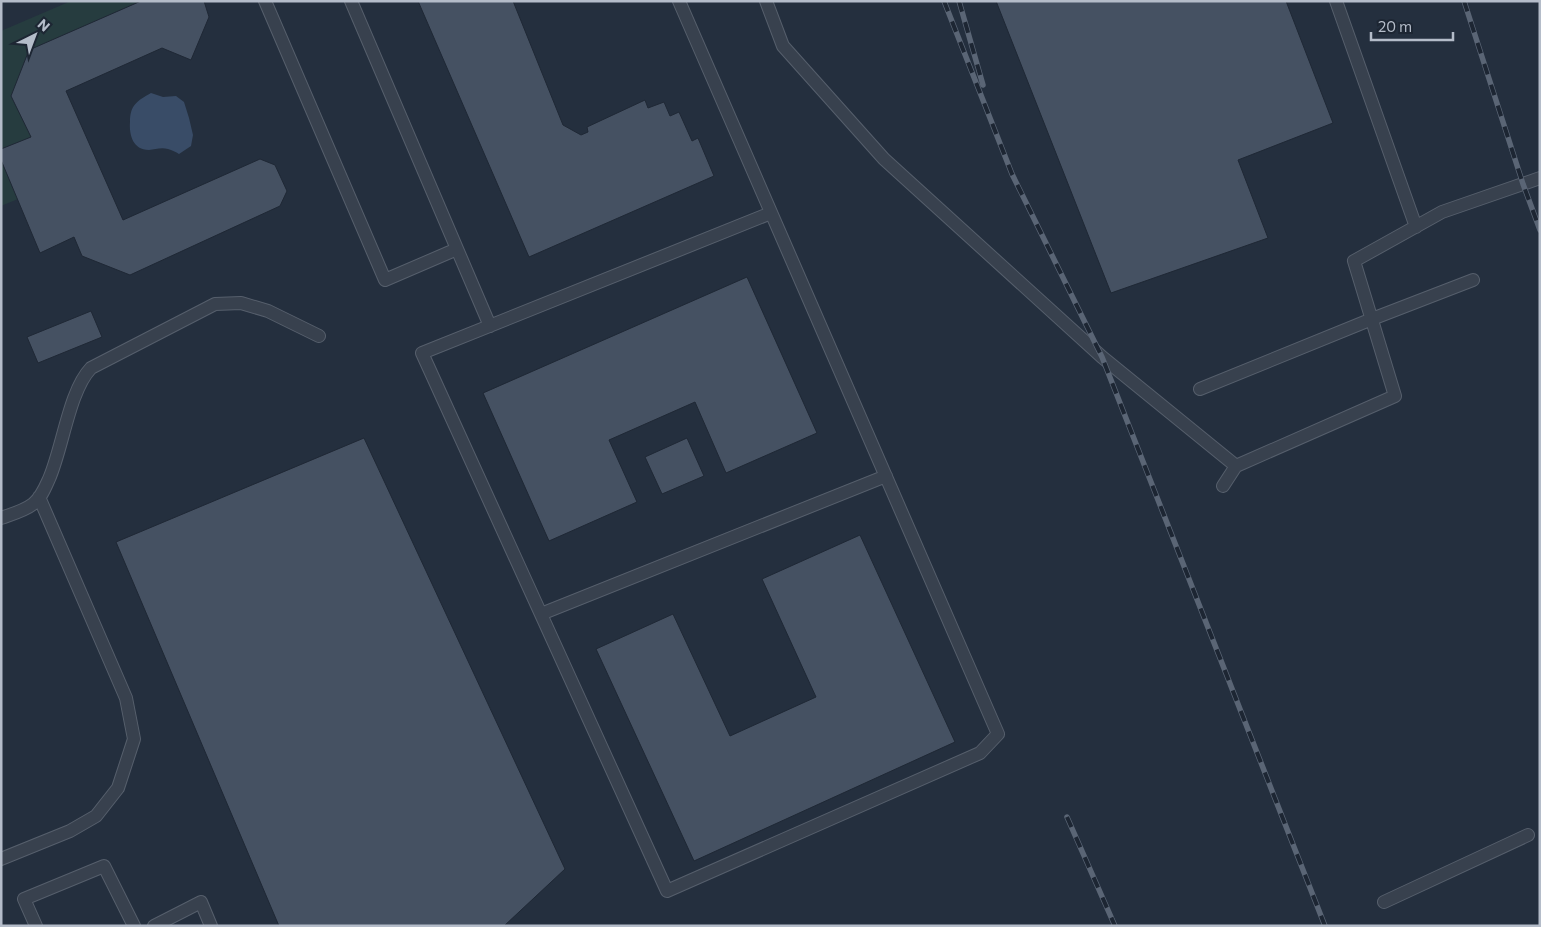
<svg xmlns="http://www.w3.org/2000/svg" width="1541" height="927" font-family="Commissioner,sans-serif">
<rect width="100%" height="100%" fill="#242f3e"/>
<path fill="#263c3f" d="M 71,1 L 141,1 L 29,50 L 11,96 L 31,137 L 1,149 L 1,31 Z
M 1,160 L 18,199 L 1,206 Z"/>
<path fill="#394c67" d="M 151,93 L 163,97 L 176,96 L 184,102 L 189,118 L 193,135 L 191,146 L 179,154 C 176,152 172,150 168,149 C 162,147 155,149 149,150 C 133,150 129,135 130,122 C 130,105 137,101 151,93 Z"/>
<path fill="#455162" stroke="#1f2835" d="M 141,1 L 204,1 L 209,17 L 191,60 L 162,48 L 66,91 L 123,220 L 260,159 L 275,165 L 287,191 L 280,206 L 130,275 L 82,256 L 74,237 L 40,253 L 1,160 L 1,149 L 31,137 L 11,96 L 29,50 Z
M 418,1 L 513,1 L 563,125 L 581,135 L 588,132 L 587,127 L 645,100 L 648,108 L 664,102 L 670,116 L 679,112 L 692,141 L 698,138 L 714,176 L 529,257 Z
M 996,1 L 1286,1 L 1333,123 L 1238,160 L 1268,238 L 1111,293 Z
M 747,277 L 817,433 L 726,473 L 695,402 L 609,440 L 637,502 L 549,541 L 483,393 Z
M 91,311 L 102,337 L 38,363 L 27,337 Z
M 364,438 L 565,869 L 504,926 L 279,926 L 116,542 Z
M 687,438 L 704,476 L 662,494 L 645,457 Z
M 860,535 L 955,742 L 694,861 L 596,649 L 673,614 L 730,736 L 816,697 L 762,579 Z"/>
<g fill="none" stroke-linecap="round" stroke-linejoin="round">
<g stroke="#565f6c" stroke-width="14">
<path id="lane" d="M 265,1 L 385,280 L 457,249
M 351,1 L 490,326
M 679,1 L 998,734 L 980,753 L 667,891 L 422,353 L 771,213
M 766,1 L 783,46 L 884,159 L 1102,357 L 1236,466 L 1395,396 L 1354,261 L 1442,212 L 1540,178
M 1336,1 L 1416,227
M 1200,389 L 1372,319 L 1473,280
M 1223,486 L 1236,466
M 1,518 C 12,514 24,511 33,504 C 41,498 45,488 49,479 C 63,447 69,391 91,368 L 215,304 L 241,303 L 268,311 L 319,336
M 541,614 L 886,476
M 1,859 L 70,831 L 96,816 L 118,788 L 134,739 L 126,698 L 39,497
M 1384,902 L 1528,835
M 36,926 L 24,899 L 104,866 L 134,926
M 154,926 L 201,902 L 211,926"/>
</g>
<use href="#lane" stroke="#38414e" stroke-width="12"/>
<g stroke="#5a6575" stroke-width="5.5">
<path id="rail" d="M 944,1 L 1012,174 L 1102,357 L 1325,926
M 959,1 L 983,85
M 1464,1 L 1523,184 L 1540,230
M 1067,817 L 1115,926"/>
</g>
<use href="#rail" stroke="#1d2633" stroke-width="4" stroke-dasharray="11" stroke-linecap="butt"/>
</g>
<rect width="1541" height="927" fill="none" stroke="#b4bcc9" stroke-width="5"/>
<g transform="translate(35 35) rotate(42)" stroke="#1d2633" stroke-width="4" paint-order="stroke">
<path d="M0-4L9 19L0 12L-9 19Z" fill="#b4bcc9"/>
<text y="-8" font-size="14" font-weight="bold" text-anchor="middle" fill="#b4bcc9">N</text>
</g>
<path d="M1371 32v8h82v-8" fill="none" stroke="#b4bcc9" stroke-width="2.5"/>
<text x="1378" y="32" font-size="15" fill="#b4bcc9" stroke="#1d2633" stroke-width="4" paint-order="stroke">20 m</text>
</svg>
